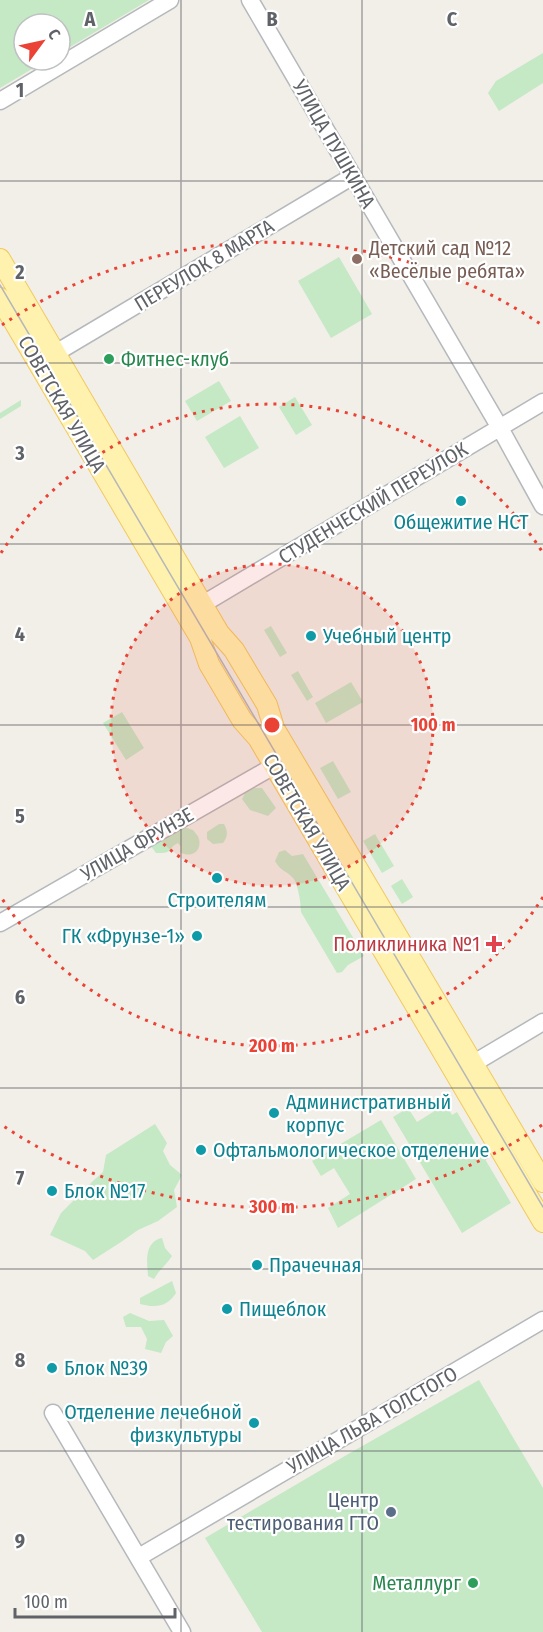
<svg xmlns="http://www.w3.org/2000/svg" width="543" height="1632" font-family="'Fira Sans Condensed',sans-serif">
<rect width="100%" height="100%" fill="#f1efe8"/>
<path fill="#c5e8c5" d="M 0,0 L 149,0 L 60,53 L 60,24 L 24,24 L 24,60 L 47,60 L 0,88 Z
M 543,53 L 543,83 L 499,111 L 488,93 L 496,81 Z
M 339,257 L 372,314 L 331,338 L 298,281 Z
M 219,381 L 231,401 L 197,421 L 185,401 Z
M 295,397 L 312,425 L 296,435 L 279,407 Z
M 21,400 L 21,406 L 0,419 L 0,413 Z
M 240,416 L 259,448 L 224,468 L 205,437 Z
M 271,626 L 287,653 L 280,657 L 264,630 Z
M 298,671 L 313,697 L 307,701 L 291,675 Z
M 351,682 L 363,702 L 326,723 L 315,703 Z
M 122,712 L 144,748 L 126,760 L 103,723 Z
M 333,761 L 351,792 L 338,799 L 320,768 Z
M 255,788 L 262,788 L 276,808 L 268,816 L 250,810 L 242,799 L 245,793 Z
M 219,824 L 224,824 C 228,831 228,837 223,843 L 213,844 L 207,839 L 207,832 Z
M 184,827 L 193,830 C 195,833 198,835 199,839 C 202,851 191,859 180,852 L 181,847 L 178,843 C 167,848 174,854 156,853 L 151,846 Z
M 375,834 L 394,866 L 382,873 L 363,841 Z
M 285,850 L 292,856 L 303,854 L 364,956 L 348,965 L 342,972 L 337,973 L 301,912 C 301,903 298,884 293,878 C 286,870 281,872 275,861 L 279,852 Z
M 402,879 L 413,897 L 402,904 L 391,886 Z
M 446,1104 L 452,1115 L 457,1112 L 511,1203 L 462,1233 L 393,1117 L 408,1108 L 417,1122 Z
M 381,1120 L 416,1179 L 338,1228 L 328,1208 L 350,1194 L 334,1168 L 321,1176 L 312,1161 Z
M 155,1124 L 167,1143 L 163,1151 L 170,1165 L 182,1175 L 174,1190 L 177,1207 L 158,1221 L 138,1230 L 121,1242 L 93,1260 L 85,1251 L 50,1235 L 61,1213 L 94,1180 L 103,1172 L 106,1155 Z
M 162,1238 L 165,1248 L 172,1256 C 166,1265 159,1270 154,1279 L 148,1276 C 147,1262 144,1242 162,1238 Z
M 172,1281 L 176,1293 C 167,1307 156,1308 140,1304 L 140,1298 Z
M 130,1313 L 149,1321 L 164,1320 L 173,1336 L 166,1342 L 161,1353 L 145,1349 L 147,1339 L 141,1327 L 126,1327 L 123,1317 Z
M 479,1380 L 543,1488 L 543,1632 L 262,1632 L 205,1538 L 350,1453 Z"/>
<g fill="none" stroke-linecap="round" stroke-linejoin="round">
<g stroke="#b5b8bc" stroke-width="19">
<path id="minor" d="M 250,0 L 500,428 L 543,506
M 0,101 L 170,0
M 44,360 L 353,176
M 193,610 L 543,402
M 0,923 L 286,759
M 464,1069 L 543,1022
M 53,1413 L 182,1632
M 139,1557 L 543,1320"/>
</g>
<g stroke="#f2c960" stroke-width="22">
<path id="major" d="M 0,259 L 219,633 L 234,650 L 267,705 L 274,728 L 543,1182
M 0,298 L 200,638 L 209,664 L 242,720 L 258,738 L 543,1222"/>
</g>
<use href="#minor" stroke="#fff" stroke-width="16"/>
<use href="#major" stroke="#fff2af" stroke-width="20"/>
<path stroke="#b6b7b8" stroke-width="1.5" d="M 0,285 L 543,1207"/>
</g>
<path fill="none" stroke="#5f6368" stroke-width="1.5" stroke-opacity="0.55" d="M 181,0 L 181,1632M 362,0 L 362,1632M 0,181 L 543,181M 0,363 L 543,363M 0,544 L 543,544M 0,725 L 543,725M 0,907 L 543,907M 0,1088 L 543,1088M 0,1269 L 543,1269M 0,1451 L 543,1451"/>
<circle cx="272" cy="725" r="161" fill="#ea4335" fill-opacity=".12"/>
<g fill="none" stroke="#ea4335" stroke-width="3" stroke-dasharray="3 6">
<circle cx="272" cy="725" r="161"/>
<path d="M543 897A321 321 0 0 1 1 897M1 553A321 321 0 0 1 543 553"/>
<path d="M542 1125A482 482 0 0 1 2 1125M2 325A482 482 0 0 1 542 325"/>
</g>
<circle fill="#8d6e63" stroke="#fff" stroke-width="2" cx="357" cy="259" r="6"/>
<g fill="#2e9e5b" stroke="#fff" stroke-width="2">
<circle cx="109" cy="359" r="6"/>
<circle cx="473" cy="1583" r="6"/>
</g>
<g fill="#0f9aa8" stroke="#fff" stroke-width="2">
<circle cx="461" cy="501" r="6"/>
<circle cx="311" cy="636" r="6"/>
<circle cx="217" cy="878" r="6"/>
<circle cx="197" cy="936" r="6"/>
<circle cx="274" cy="1113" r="6"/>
<circle cx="201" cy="1150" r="6"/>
<circle cx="52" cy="1191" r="6"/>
<circle cx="257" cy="1265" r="6"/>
<circle cx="227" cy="1309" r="6"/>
<circle cx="52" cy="1368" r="6"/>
<circle cx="254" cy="1423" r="6"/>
</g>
<path fill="#e0444e" stroke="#fff" stroke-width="2" d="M491 935h6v6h6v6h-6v6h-6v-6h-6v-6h6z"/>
<circle fill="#5c6f8a" stroke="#fff" stroke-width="2" cx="391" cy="1512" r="6"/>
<g text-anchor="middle" stroke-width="4.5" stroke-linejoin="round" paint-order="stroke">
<g font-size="20" fill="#5f6368" stroke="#fff">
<text transform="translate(334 144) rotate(60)" y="7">УЛИЦА ПУШКИНА</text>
<text transform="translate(204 265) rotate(-31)" y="7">ПЕРЕУЛОК 8 МАРТА</text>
<text transform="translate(62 404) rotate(60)" y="7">СОВЕТСКАЯ УЛИЦА</text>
<text transform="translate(373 503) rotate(-31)" y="7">СТУДЕНЧЕСКИЙ ПЕРЕУЛОК</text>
<text transform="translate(307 822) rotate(60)" y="7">СОВЕТСКАЯ УЛИЦА</text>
<text transform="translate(137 844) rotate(-30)" y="7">УЛИЦА ФРУНЗЕ</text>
<text transform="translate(372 1420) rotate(-30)" y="7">УЛИЦА ЛЬВА ТОЛСТОГО</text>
</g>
<g font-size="20" fill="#785e54" stroke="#fff" text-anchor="start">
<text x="369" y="255">Детский сад №12<tspan x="369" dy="23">«Весёлые ребята»</tspan></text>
</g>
<g font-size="20" fill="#27864d" stroke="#fff" text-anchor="start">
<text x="121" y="366">Фитнес-клуб</text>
<text x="461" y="1590" text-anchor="end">Металлург</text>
</g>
<g font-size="20" fill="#0d838f" stroke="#fff" text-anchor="start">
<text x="461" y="529" text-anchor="middle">Общежитие НСТ</text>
<text x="323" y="643">Учебный центр</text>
<text x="217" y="907" text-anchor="middle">Строителям</text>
<text x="185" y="943" text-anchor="end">ГК «Фрунзе-1»</text>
<text x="286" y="1109">Административный<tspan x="286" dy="23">корпус</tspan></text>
<text x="213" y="1157">Офтальмологическое отделение</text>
<text x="64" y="1198">Блок №17</text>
<text x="269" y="1272">Прачечная</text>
<text x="239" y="1316">Пищеблок</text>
<text x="64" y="1375">Блок №39</text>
<text x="242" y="1419" text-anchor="end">Отделение лечебной<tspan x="242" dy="23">физкультуры</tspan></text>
</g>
<g font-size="20" fill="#be3a42" stroke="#fff" text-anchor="end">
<text x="480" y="951">Поликлиника №1</text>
</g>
<g font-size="20" fill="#4e5e75" stroke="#fff" text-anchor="end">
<text x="379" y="1507">Центр<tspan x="379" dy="23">тестирования ГТО</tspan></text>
</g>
</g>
<g font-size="20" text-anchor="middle" font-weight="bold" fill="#5f6368" stroke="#fff" stroke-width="4.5" stroke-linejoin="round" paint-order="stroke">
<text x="90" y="26">A</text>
<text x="272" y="26">B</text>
<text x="452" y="26">C</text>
<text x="20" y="97">1</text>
<text x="20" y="279">2</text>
<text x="20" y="460">3</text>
<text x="20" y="641">4</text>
<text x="20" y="823">5</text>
<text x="20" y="1004">6</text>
<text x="20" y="1185">7</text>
<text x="20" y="1367">8</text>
<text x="20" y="1548">9</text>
</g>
<circle cx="272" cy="725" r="9" fill="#ea4335" stroke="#fff" stroke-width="3"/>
<g font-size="18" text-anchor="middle" font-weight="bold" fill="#ea4335" stroke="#fff" stroke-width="4.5" stroke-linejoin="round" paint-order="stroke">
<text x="433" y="731">100 m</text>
<text x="272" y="1052">200 m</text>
<text x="272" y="1213">300 m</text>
</g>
<g transform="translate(42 42) rotate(57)"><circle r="28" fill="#ffffff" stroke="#bfc1c3" stroke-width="1.5"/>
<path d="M0-4.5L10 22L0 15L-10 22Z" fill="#ea4335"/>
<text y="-9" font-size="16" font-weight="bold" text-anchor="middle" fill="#5f6368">С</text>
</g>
<path d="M15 1608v9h160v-9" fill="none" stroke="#5f6368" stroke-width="3"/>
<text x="24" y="1608" font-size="18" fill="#5f6368" stroke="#ffffff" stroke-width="4.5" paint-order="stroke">100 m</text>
</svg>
